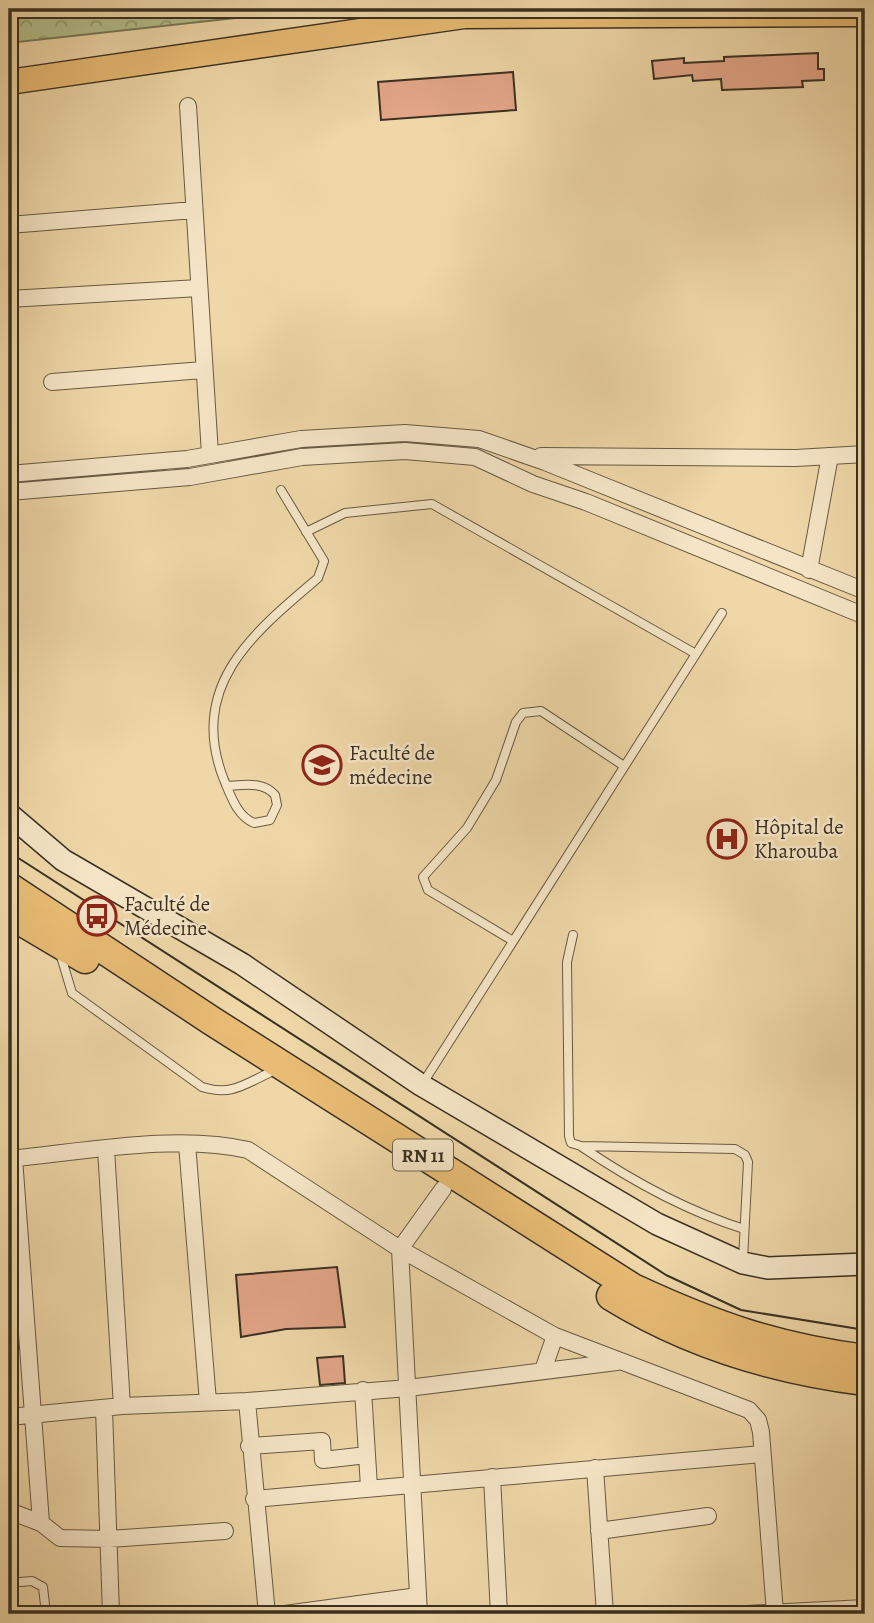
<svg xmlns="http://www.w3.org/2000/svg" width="874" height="1623" font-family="Alegreya,serif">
<defs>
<pattern id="forest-crowns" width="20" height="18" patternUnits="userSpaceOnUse" patternTransform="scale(1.75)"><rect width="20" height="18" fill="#b4bf8c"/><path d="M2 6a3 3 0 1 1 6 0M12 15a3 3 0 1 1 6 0" fill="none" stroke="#939c72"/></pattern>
</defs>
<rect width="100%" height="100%" fill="#efd7a7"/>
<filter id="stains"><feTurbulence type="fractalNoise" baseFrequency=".00286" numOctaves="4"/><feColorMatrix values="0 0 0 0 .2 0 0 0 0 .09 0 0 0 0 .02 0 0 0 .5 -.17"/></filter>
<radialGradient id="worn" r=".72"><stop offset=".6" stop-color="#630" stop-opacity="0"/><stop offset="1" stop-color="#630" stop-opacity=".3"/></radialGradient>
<path fill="url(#forest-crowns)" stroke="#777858" stroke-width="2" d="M 9,9 L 317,9 L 9,43 Z"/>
<path fill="#e2a587" stroke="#3a3023" stroke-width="2" d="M 818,53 L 818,69 L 824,69 L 824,80 L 802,81 L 803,87 L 722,90 L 721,79 L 693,81 L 692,75 L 654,79 L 652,61 L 684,58 L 684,63 L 724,61 L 724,57 Z
M 513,72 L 516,110 L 381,120 L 378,82 Z
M 337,1267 L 345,1327 L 286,1329 L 241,1337 L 236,1275 Z
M 343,1356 L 345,1383 L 320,1385 L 317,1358 Z"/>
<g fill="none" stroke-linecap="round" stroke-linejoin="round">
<g stroke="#675a44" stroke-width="10">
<path id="lane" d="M 306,532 L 345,513 L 432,504 L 696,654
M 227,786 C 244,785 263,781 275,795 L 277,805 L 270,820 L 254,823 C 237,816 231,796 224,780 C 187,686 253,633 318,578 L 324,561 L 281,490
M 573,935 L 567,962 L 569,1136 L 571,1143 L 581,1146 L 735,1149 L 745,1155 L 748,1162 L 743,1260
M 513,941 L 428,890 L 423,877 L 467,828 L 496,780 L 516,722 L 523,713 L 541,711 L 624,766
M 60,953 L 72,993 L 202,1087 C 231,1096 243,1085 269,1073
M 423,1083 L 722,613
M 582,1147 C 632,1181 687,1211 744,1229
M 9,1583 L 32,1581 L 43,1587 L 46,1614"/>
</g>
<g stroke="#675a44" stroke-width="18">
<path id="street" d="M 188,106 L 210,454
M 9,225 L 194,210
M 9,299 L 199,288
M 52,382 L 203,370
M 541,456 L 796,458 L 865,454
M 9,474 L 187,459 L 301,439 L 405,433 L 479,439 L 545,462 L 865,591
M 9,492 L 190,477 L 302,457 L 405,451 L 475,457 L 533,484 L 586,502 L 865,616
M 809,570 L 830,456
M 187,1144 L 208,1402
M 106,1149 L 122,1406
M 14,1158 L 41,1523
M 9,1159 C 82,1152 177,1133 248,1150 L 400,1249 L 555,1336 L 749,1410 L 758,1420 L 761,1432 L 775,1613
M 543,1370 L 555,1336
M 247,1401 L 267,1614
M 104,1409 L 111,1614
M 9,1417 L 122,1406 L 247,1401 L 408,1388 L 617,1362
M 249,1446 L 322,1441 L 323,1460 L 367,1455 L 369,1487 L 363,1390
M 595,1468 L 605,1614
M 492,1477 L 499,1614
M 254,1499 L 762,1454
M 9,1511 L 41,1523 L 60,1538 L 109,1539 L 225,1531
M 599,1531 L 708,1516
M 285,1614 L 418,1596
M 419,1614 L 400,1249 L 443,1189
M 747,1614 L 865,1608"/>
</g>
<g stroke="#3a3023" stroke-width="24">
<path id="secondary" d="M 9,814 L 63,860 L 242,964 L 421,1085 L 657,1224 L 743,1263 L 768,1268 L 865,1264"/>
</g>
<g stroke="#3a3023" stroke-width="27">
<path id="primary" d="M 9,82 L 464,16 L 865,14"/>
</g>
<g stroke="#3a3023" stroke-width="31">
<path id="highway" d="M 9,887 L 212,1021 L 633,1288 C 715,1326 775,1347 865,1359
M 9,914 L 85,959
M 611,1296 C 689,1344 775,1370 865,1381"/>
</g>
<use href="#lane" stroke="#f5e5c6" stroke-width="8"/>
<use href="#street" stroke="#f5e5c6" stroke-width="16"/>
<use href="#secondary" stroke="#f5e5c6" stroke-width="21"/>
<use href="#primary" stroke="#e8bc74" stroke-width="24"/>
<use href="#highway" stroke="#e8bc74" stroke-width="28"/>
<path stroke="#3a3023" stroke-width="2" d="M 9,852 L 666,1275 L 741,1310 L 865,1330"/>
</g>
<defs>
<g id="university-ring" transform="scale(2.0125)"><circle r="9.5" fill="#f5e5c6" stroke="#8f2418" stroke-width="1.5"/><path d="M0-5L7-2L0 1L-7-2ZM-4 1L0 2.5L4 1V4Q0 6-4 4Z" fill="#8f2418"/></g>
<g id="hospital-ring" transform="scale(2.0125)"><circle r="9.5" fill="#f5e5c6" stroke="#8f2418" stroke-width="1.5"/><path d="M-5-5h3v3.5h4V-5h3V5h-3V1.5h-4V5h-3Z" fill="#8f2418"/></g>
<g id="bus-ring" transform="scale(2.0125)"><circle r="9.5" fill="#f5e5c6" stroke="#8f2418" stroke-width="1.5"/><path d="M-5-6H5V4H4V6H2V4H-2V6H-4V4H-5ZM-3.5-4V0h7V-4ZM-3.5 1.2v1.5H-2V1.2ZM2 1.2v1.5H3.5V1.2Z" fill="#8f2418"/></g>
</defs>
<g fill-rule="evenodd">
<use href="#university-ring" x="322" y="765"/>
<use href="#hospital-ring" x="727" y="839"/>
<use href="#bus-ring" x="97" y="916"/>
</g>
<g text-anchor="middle" stroke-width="5" stroke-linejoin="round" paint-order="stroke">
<rect fill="#f5e5c6" stroke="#726654" stroke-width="2" x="393" y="1139.5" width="60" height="31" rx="5"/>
<g font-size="19" font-weight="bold" fill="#3a3023">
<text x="423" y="1162">RN 11</text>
</g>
<g font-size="21" fill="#3a3023" stroke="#f5e5c6" text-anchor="start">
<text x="349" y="760">Faculté de<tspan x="349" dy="24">médecine</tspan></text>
<text x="754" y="834">Hôpital de<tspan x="754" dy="24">Kharouba</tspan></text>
<text x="124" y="911">Faculté de<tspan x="124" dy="24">Médecine</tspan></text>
</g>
</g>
<rect width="874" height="1623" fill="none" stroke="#efd7a7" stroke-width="35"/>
<rect x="10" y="10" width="853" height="1602" fill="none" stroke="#3a3023" stroke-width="3.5"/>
<rect x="18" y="18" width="839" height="1588" fill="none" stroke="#3a3023" stroke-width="2"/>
<rect width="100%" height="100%" filter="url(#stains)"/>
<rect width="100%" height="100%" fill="url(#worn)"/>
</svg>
